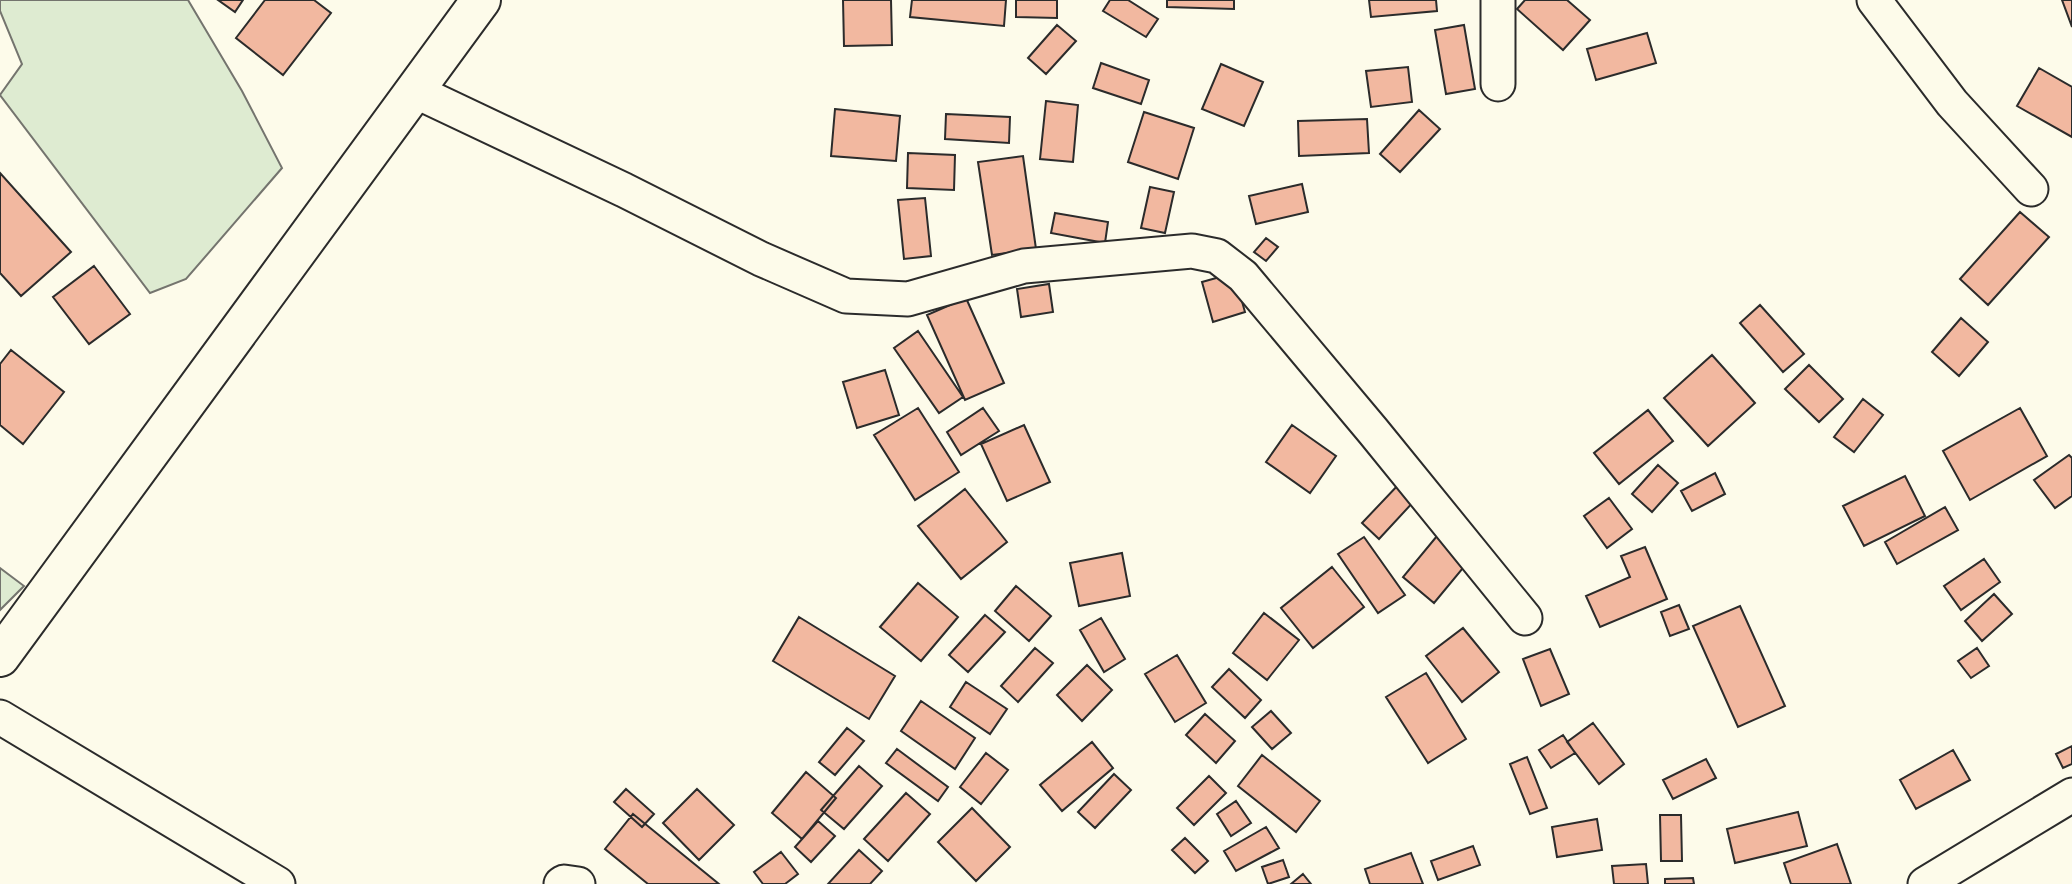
<svg xmlns="http://www.w3.org/2000/svg" width="2072" height="884" font-family="Helvetica,sans-serif">
<rect width="100%" height="100%" fill="#fdfbea"/>
<path fill="#deebd1" stroke="#74746e" stroke-width="2" d="M 0,0 L 188,0 L 242,91 L 282,168 L 186,279 L 150,293 L 0,95 L 22,64 L 0,11 Z
M 0,568 L 24,586 L 0,610 Z"/>
<path fill="#f2b8a0" stroke="#2b2b2b" stroke-width="2" d="M 218,0 L 243,0 L 235,12 Z
M 265,0 L 314,0 L 331,13 L 283,75 L 236,38 Z
M 843,0 L 891,0 L 892,45 L 844,46 Z
M 912,0 L 1006,0 L 1004,26 L 910,17 Z
M 1016,0 L 1057,0 L 1057,18 L 1016,17 Z
M 1110,0 L 1128,0 L 1158,19 L 1146,37 L 1103,11 Z
M 1167,0 L 1234,0 L 1234,9 L 1167,7 Z
M 1369,0 L 1436,0 L 1437,11 L 1371,17 Z
M 1525,0 L 1567,0 L 1590,20 L 1563,50 L 1517,9 Z
M 2062,0 L 2072,0 L 2072,27 Z
M 1057,25 L 1076,41 L 1046,74 L 1028,58 Z
M 1464,25 L 1475,89 L 1446,94 L 1435,30 Z
M 1647,33 L 1656,63 L 1596,80 L 1587,49 Z
M 1101,63 L 1149,80 L 1141,104 L 1093,88 Z
M 1221,64 L 1263,82 L 1244,126 L 1202,109 Z
M 1408,67 L 1412,102 L 1371,107 L 1366,71 Z
M 2039,68 L 2072,87 L 2072,137 L 2017,106 Z
M 1046,101 L 1078,105 L 1073,162 L 1040,159 Z
M 835,109 L 900,116 L 896,161 L 831,156 Z
M 1419,110 L 1440,129 L 1400,172 L 1380,154 Z
M 1144,112 L 1194,128 L 1178,179 L 1128,162 Z
M 946,114 L 1010,117 L 1009,143 L 945,139 Z
M 1367,119 L 1369,153 L 1299,156 L 1298,121 Z
M 908,153 L 955,155 L 954,190 L 907,188 Z
M 1023,156 L 1036,249 L 992,255 L 978,162 Z
M 0,173 L 71,252 L 21,296 L 0,273 Z
M 1302,184 L 1308,212 L 1256,224 L 1249,196 Z
M 1150,187 L 1174,192 L 1165,233 L 1141,228 Z
M 925,198 L 931,256 L 904,259 L 898,200 Z
M 2020,212 L 2049,237 L 1988,305 L 1960,279 Z
M 1055,213 L 1108,222 L 1105,243 L 1051,233 Z
M 1266,238 L 1278,247 L 1266,261 L 1254,252 Z
M 94,266 L 130,314 L 89,344 L 53,297 Z
M 1234,273 L 1245,312 L 1213,322 L 1202,282 Z
M 1049,284 L 1053,312 L 1021,317 L 1017,289 Z
M 966,298 L 1004,383 L 965,400 L 927,315 Z
M 1760,305 L 1804,354 L 1783,372 L 1740,323 Z
M 1961,318 L 1988,342 L 1959,376 L 1932,352 Z
M 918,331 L 963,397 L 939,413 L 894,348 Z
M 11,350 L 64,392 L 23,444 L 0,425 L 0,364 Z
M 1712,355 L 1755,403 L 1708,446 L 1664,398 Z
M 1809,365 L 1843,399 L 1819,422 L 1785,389 Z
M 885,370 L 899,415 L 857,428 L 843,382 Z
M 1863,399 L 1883,415 L 1854,452 L 1834,437 Z
M 918,408 L 959,472 L 915,500 L 874,435 Z
M 983,408 L 999,431 L 961,455 L 947,432 Z
M 2020,408 L 2047,456 L 1970,500 L 1943,451 Z
M 1648,410 L 1673,441 L 1619,484 L 1594,453 Z
M 1024,425 L 1050,482 L 1007,501 L 981,444 Z
M 1292,425 L 1336,456 L 1310,493 L 1266,462 Z
M 2069,455 L 2072,458 L 2072,496 L 2055,508 L 2034,480 Z
M 1658,465 L 1678,483 L 1652,512 L 1632,494 Z
M 1715,473 L 1725,494 L 1692,511 L 1681,491 Z
M 1905,476 L 1925,516 L 1864,546 L 1843,506 Z
M 1400,483 L 1416,499 L 1379,539 L 1362,523 Z
M 965,489 L 1007,542 L 961,579 L 918,526 Z
M 1609,498 L 1632,529 L 1607,548 L 1584,516 Z
M 1945,507 L 1958,530 L 1897,564 L 1885,542 Z
M 1437,536 L 1468,562 L 1434,603 L 1403,577 Z
M 1364,537 L 1405,595 L 1378,613 L 1338,554 Z
M 1645,547 L 1667,599 L 1600,627 L 1586,596 L 1630,577 L 1621,556 Z
M 1122,553 L 1130,596 L 1079,606 L 1070,563 Z
M 1984,559 L 2000,582 L 1961,610 L 1944,586 Z
M 1332,567 L 1364,607 L 1313,648 L 1281,608 Z
M 918,583 L 958,617 L 921,661 L 880,627 Z
M 1016,586 L 1051,616 L 1029,641 L 995,611 Z
M 1994,594 L 2012,614 L 1982,641 L 1965,621 Z
M 1679,605 L 1689,629 L 1670,636 L 1661,612 Z
M 1740,606 L 1785,706 L 1738,727 L 1693,626 Z
M 1264,613 L 1299,640 L 1267,680 L 1233,653 Z
M 985,615 L 1005,632 L 968,672 L 949,655 Z
M 799,617 L 895,676 L 869,719 L 773,661 Z
M 1101,618 L 1125,659 L 1104,672 L 1080,630 Z
M 1463,628 L 1499,672 L 1462,702 L 1426,656 Z
M 1035,648 L 1053,663 L 1018,702 L 1001,686 Z
M 1977,648 L 1989,666 L 1971,678 L 1958,661 Z
M 1550,649 L 1569,694 L 1541,706 L 1523,659 Z
M 1177,655 L 1206,703 L 1175,722 L 1145,674 Z
M 1087,665 L 1112,690 L 1082,721 L 1057,695 Z
M 1229,669 L 1261,700 L 1245,718 L 1212,687 Z
M 1426,673 L 1466,739 L 1428,763 L 1386,697 Z
M 966,682 L 1007,709 L 990,734 L 950,707 Z
M 921,701 L 975,738 L 955,769 L 901,731 Z
M 1271,711 L 1291,733 L 1272,749 L 1252,727 Z
M 1205,714 L 1235,741 L 1216,763 L 1186,735 Z
M 1593,723 L 1624,764 L 1599,784 L 1567,742 Z
M 847,728 L 864,741 L 835,775 L 819,762 Z
M 1563,735 L 1575,753 L 1551,768 L 1539,750 Z
M 1092,742 L 1113,768 L 1062,811 L 1040,785 Z
M 2072,746 L 2072,764 L 2063,768 L 2056,754 Z
M 897,749 L 948,787 L 938,801 L 886,763 Z
M 1953,750 L 1970,780 L 1916,809 L 1900,780 Z
M 986,753 L 1008,770 L 981,804 L 960,787 Z
M 1262,755 L 1320,801 L 1296,832 L 1238,786 Z
M 1527,757 L 1547,808 L 1530,814 L 1510,764 Z
M 1706,759 L 1716,778 L 1673,799 L 1663,780 Z
M 859,766 L 882,786 L 844,829 L 821,810 Z
M 806,772 L 836,798 L 802,839 L 772,813 Z
M 1114,774 L 1131,790 L 1095,828 L 1078,812 Z
M 1209,776 L 1226,793 L 1194,825 L 1177,808 Z
M 626,789 L 654,814 L 642,827 L 614,802 Z
M 697,789 L 734,825 L 699,860 L 663,823 Z
M 906,793 L 930,814 L 888,861 L 864,839 Z
M 1236,801 L 1251,823 L 1231,836 L 1217,814 Z
M 972,808 L 1010,847 L 976,881 L 938,842 Z
M 1798,812 L 1807,846 L 1735,863 L 1727,829 Z
M 633,814 L 719,884 L 648,884 L 605,849 Z
M 1660,815 L 1681,815 L 1682,861 L 1661,861 Z
M 1597,819 L 1602,850 L 1557,857 L 1552,827 Z
M 818,821 L 835,836 L 811,862 L 795,847 Z
M 1266,827 L 1279,848 L 1236,871 L 1224,851 Z
M 1185,838 L 1208,861 L 1195,873 L 1172,850 Z
M 1837,844 L 1851,884 L 1791,884 L 1784,863 Z
M 1473,846 L 1480,865 L 1438,880 L 1431,861 Z
M 859,850 L 882,871 L 870,884 L 828,884 Z
M 781,852 L 798,874 L 785,884 L 763,884 L 754,872 Z
M 1411,853 L 1423,884 L 1370,884 L 1365,869 Z
M 1283,860 L 1289,877 L 1268,884 L 1262,867 Z
M 1646,864 L 1648,884 L 1614,884 L 1612,866 Z
M 1303,874 L 1311,884 L 1291,884 Z
M 1693,878 L 1694,884 L 1665,884 L 1665,879 Z"/>
<g fill="none" stroke-linecap="round" stroke-linejoin="round">
<g stroke="#2b2b2b" stroke-width="37">
<path id="street" d="M 1874,0 L 1952,103 L 2031,189
M 1498,84 L 1498,0
M 415,91 L 624,190 L 761,259 L 846,296 L 908,299 L 1024,266 L 1192,251 L 1217,256 L 1243,276 L 1373,431 L 1525,618
M 0,717 L 278,884
M 561,884 L 564,882 L 578,884
M 1925,884 L 2072,795"/>
</g>
<g stroke="#2b2b2b" stroke-width="42">
<path id="secondary" d="M 0,657 L 481,0"/>
</g>
<use href="#street" stroke="#fdfbea" stroke-width="33"/>
<use href="#secondary" stroke="#fdfbea" stroke-width="38"/>
</g>
</svg>
